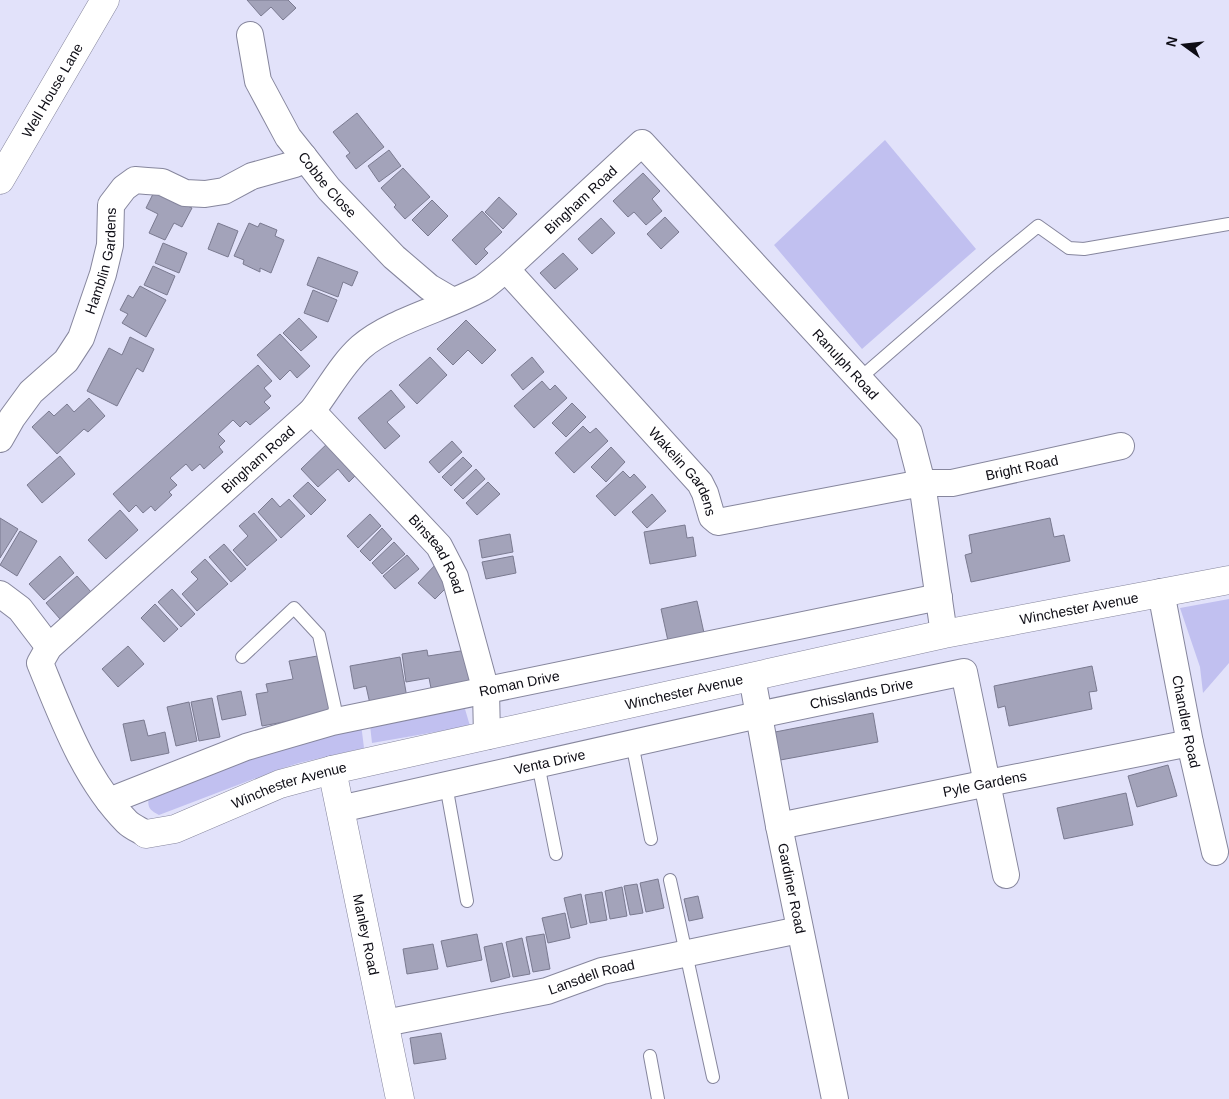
<svg xmlns="http://www.w3.org/2000/svg" width="1229" height="1099" font-family="Helvetica,sans-serif">
<rect width="100%" height="100%" fill="#e2e2fa"/>
<path fill="#c1c0f0" d="M 885,140 L 976,249 L 862,349 L 774,245 Z
M 1229,599 L 1229,663 L 1203,693 L 1200,667 L 1180,608 Z
M 465,709 L 470,726 L 372,743 L 370,725 Z
M 361,724 L 364,748 L 299,763 L 280,769 L 159,815 C 149,810 147,807 149,796 L 259,752 Z"/>
<path fill="#a3a3ba" stroke="#7a7a90" d="M 247,0 L 288,0 L 296,8 L 283,20 L 271,7 L 261,16 Z
M 357,113 L 384,147 L 356,169 L 346,156 L 350,153 L 333,132 Z
M 389,150 L 401,166 L 379,182 L 368,166 Z
M 403,168 L 430,197 L 405,219 L 394,207 L 396,205 L 381,188 Z
M 643,173 L 660,191 L 652,199 L 662,211 L 646,225 L 634,212 L 628,217 L 613,201 Z
M 155,190 L 192,208 L 182,227 L 174,223 L 165,240 L 149,233 L 158,214 L 146,208 Z
M 499,197 L 517,214 L 503,229 L 485,212 Z
M 432,200 L 448,216 L 428,236 L 412,220 Z
M 482,211 L 502,232 L 484,249 L 488,253 L 476,265 L 452,240 Z
M 665,217 L 679,232 L 661,249 L 647,234 Z
M 601,218 L 615,233 L 592,254 L 578,239 Z
M 218,223 L 238,231 L 228,257 L 208,249 Z
M 249,223 L 258,227 L 260,223 L 277,230 L 275,236 L 284,240 L 271,273 L 260,268 L 260,272 L 243,264 L 244,260 L 234,256 Z
M 163,243 L 187,253 L 179,273 L 155,263 Z
M 563,253 L 578,269 L 555,289 L 540,273 Z
M 318,257 L 358,272 L 352,286 L 343,282 L 338,297 L 307,285 Z
M 153,266 L 175,276 L 167,295 L 144,285 Z
M 140,286 L 166,300 L 146,337 L 122,323 L 128,314 L 120,310 L 128,295 L 133,298 Z
M 313,290 L 337,300 L 328,322 L 304,313 Z
M 299,318 L 317,337 L 301,351 L 283,333 Z
M 466,320 L 496,350 L 482,364 L 468,350 L 453,365 L 437,349 Z
M 280,334 L 310,366 L 297,378 L 290,370 L 280,380 L 257,355 Z
M 130,337 L 154,349 L 143,372 L 137,368 L 117,406 L 87,391 L 109,348 L 122,355 Z
M 430,357 L 447,375 L 417,404 L 399,385 Z
M 532,357 L 544,372 L 523,390 L 511,375 Z
M 258,365 L 272,381 L 264,388 L 271,396 L 264,402 L 270,408 L 250,425 L 246,421 L 240,427 L 233,420 L 218,434 L 225,441 L 219,447 L 223,452 L 204,469 L 200,464 L 192,471 L 186,464 L 170,478 L 177,485 L 169,492 L 172,495 L 155,511 L 151,506 L 143,513 L 136,505 L 129,512 L 113,494 Z
M 542,381 L 550,390 L 555,385 L 567,398 L 534,428 L 514,406 Z
M 391,390 L 405,407 L 387,422 L 400,436 L 385,449 L 358,418 Z
M 89,398 L 105,416 L 88,432 L 84,429 L 57,454 L 32,427 L 49,411 L 54,416 L 67,404 L 74,412 Z
M 572,403 L 586,417 L 566,437 L 552,423 Z
M 583,426 L 590,433 L 596,428 L 608,441 L 574,473 L 555,453 Z
M 332,439 L 361,470 L 349,482 L 338,469 L 318,487 L 301,469 Z
M 452,441 L 462,452 L 439,473 L 429,462 Z
M 611,447 L 625,462 L 606,482 L 591,467 Z
M 60,456 L 75,474 L 42,503 L 27,485 Z
M 463,457 L 472,466 L 451,486 L 442,477 Z
M 476,469 L 485,479 L 463,499 L 454,490 Z
M 623,471 L 630,478 L 634,474 L 646,487 L 615,516 L 596,496 Z
M 308,482 L 326,500 L 311,515 L 293,496 Z
M 488,482 L 500,494 L 477,515 L 466,503 Z
M 652,494 L 666,511 L 647,528 L 632,512 Z
M 272,498 L 280,507 L 289,499 L 305,516 L 281,538 L 258,512 Z
M 120,510 L 138,530 L 106,559 L 88,540 Z
M 254,513 L 277,540 L 247,566 L 233,550 L 248,536 L 239,526 Z
M 370,514 L 381,526 L 358,548 L 347,536 Z
M 0,518 L 18,529 L 0,558 Z
M 1050,518 L 1054,537 L 1064,535 L 1070,561 L 971,582 L 965,555 L 972,553 L 969,535 Z
M 685,525 L 687,538 L 693,537 L 696,556 L 650,564 L 644,532 Z
M 382,528 L 392,539 L 370,561 L 360,551 Z
M 20,531 L 37,541 L 17,576 L 0,565 Z
M 510,534 L 513,552 L 482,558 L 479,540 Z
M 394,542 L 405,554 L 382,574 L 372,563 Z
M 224,544 L 246,569 L 231,582 L 209,557 Z
M 407,555 L 419,569 L 395,589 L 383,576 Z
M 60,556 L 74,573 L 44,600 L 29,584 Z
M 513,556 L 516,573 L 486,579 L 482,562 Z
M 205,559 L 228,584 L 197,611 L 182,594 L 198,579 L 191,572 Z
M 437,563 L 454,580 L 435,599 L 418,583 Z
M 77,576 L 91,592 L 60,619 L 46,603 Z
M 172,589 L 195,614 L 181,627 L 158,602 Z
M 697,601 L 704,633 L 668,641 L 661,609 Z
M 155,604 L 178,629 L 164,642 L 141,618 Z
M 128,646 L 144,664 L 118,687 L 102,669 Z
M 427,650 L 428,656 L 467,650 L 472,682 L 431,688 L 429,678 L 406,682 L 402,654 Z
M 323,655 L 333,713 L 262,726 L 256,694 L 268,692 L 266,684 L 293,679 L 289,661 Z
M 400,657 L 407,698 L 370,704 L 366,686 L 354,689 L 350,666 Z
M 1092,666 L 1097,691 L 1089,692 L 1092,709 L 1009,726 L 1005,706 L 998,708 L 994,686 Z
M 241,691 L 246,715 L 222,720 L 217,696 Z
M 212,698 L 220,737 L 199,741 L 191,702 Z
M 189,702 L 197,741 L 176,746 L 167,707 Z
M 873,713 L 878,742 L 775,761 L 770,733 Z
M 144,720 L 148,736 L 165,732 L 169,753 L 131,761 L 123,724 Z
M 1168,765 L 1177,796 L 1137,807 L 1128,776 Z
M 1126,793 L 1133,825 L 1064,839 L 1057,808 Z
M 658,879 L 664,908 L 646,912 L 640,883 Z
M 637,884 L 643,913 L 630,915 L 624,886 Z
M 622,887 L 627,916 L 610,919 L 605,891 Z
M 602,892 L 607,920 L 590,923 L 585,895 Z
M 581,894 L 587,924 L 571,928 L 564,898 Z
M 698,896 L 703,918 L 689,921 L 684,899 Z
M 565,913 L 570,938 L 548,943 L 542,918 Z
M 477,934 L 482,960 L 447,967 L 441,941 Z
M 544,934 L 550,969 L 533,972 L 526,937 Z
M 522,938 L 530,974 L 513,977 L 506,942 Z
M 502,943 L 510,977 L 491,982 L 484,947 Z
M 433,944 L 438,969 L 407,974 L 403,949 Z
M 441,1033 L 446,1059 L 414,1064 L 410,1038 Z"/>
<g fill="none" stroke-linecap="round" stroke-linejoin="round">
<g stroke="#86869d" stroke-width="14">
<path id="service" d="M 859,379 L 994,262 L 1038,226 L 1069,248 L 1084,249 L 1229,224
M 242,657 L 294,608 L 319,635 L 335,708 L 332,722
M 632,743 L 651,839
M 538,764 L 556,854
M 446,785 L 467,901
M 670,880 L 713,1077
M 650,1056 L 658,1099"/>
</g>
<g stroke="#86869d" stroke-width="28">
<g id="minor">
<path id="s1" d="M 250,35 L 258,81 L 288,137 L 304,157 L 329,189 L 394,257 L 429,287 L 453,301"/>
<path id="s2" d="M 506,269 L 700,483 L 705,493 L 712,517 L 718,522 L 922,483 L 952,483 L 1121,446"/>
<path id="s3" d="M 312,411 L 439,546 L 455,577 L 486,691 L 487,736"/>
<path id="s4" d="M 0,439 L 12,418 L 31,392 L 66,361 L 81,338 L 103,274 L 110,245 L 111,205 L 124,188 L 135,180 L 147,181 L 162,182 L 185,193 L 205,194 L 224,191 L 252,176 L 295,164 L 304,157"/>
<path id="s5" d="M 1161,592 L 1190,743 L 1215,852"/>
<path d="M 0,594 L 20,609 L 49,647"/>
<path id="s6" d="M 752,677 L 779,826 L 835,1099"/>
<path id="s7" d="M 109,801 L 246,747 L 332,722 L 939,597"/>
<path id="s8" d="M 340,809 L 758,715 L 964,672 L 1006,875"/>
<path id="s9" d="M 779,826 L 988,783 L 1190,743"/>
<path id="s10" d="M 146,834 C 140,830 132,827 127,822 C 85,780 62,717 40,663 L 49,647 L 312,411 C 329,389 341,365 361,347 C 391,321 446,308 482,288 C 490,283 498,275 506,269 L 642,143 L 909,433 L 922,483 L 944,634"/>
<path id="s11" d="M 385,1023 L 547,991 L 602,971 L 799,930"/>
</g>
</g>
<g stroke="#86869d" stroke-width="29">
<g id="tertiary">
<path id="s12" d="M 0,180 L 105,0"/>
<path id="s13" d="M 332,770 L 400,1099"/>
<path id="s14" d="M 146,834 L 175,829 L 280,784 L 332,770 L 944,634 L 1229,580"/>
</g>
</g>
<use href="#service" stroke="#fff" stroke-width="12"/>
<use href="#minor" stroke="#fff" stroke-width="26"/>
<use href="#tertiary" stroke="#fff" stroke-width="28"/>
</g>
<g text-anchor="middle" stroke-width="4.5" stroke-linejoin="round" paint-order="stroke">
<g font-size="14" fill="#0d0c14" stroke="#e2e2fa">
<text dy="5" stroke="none"><textPath href="#s12" startOffset="104">Well House Lane</textPath></text>
<text dy="5" stroke="none"><textPath href="#s1" startOffset="172">Cobbe Close</textPath></text>
<text dy="5" stroke="none"><textPath href="#s10" startOffset="925">Bingham Road</textPath></text>
<text dy="5" stroke="none"><textPath href="#s4" startOffset="211">Hamblin Gardens</textPath></text>
<text dy="5" stroke="none"><textPath href="#s10" startOffset="1309">Ranulph Road</textPath></text>
<text dy="5" stroke="none"><textPath href="#s10" startOffset="504">Bingham Road</textPath></text>
<text dy="5" stroke="none"><textPath href="#s2" startOffset="642">Bright Road</textPath></text>
<text dy="5" stroke="none"><textPath href="#s2" startOffset="270">Wakelin Gardens</textPath></text>
<text dy="5" stroke="none"><textPath href="#s3" startOffset="191">Binstead Road</textPath></text>
<text dy="5" stroke="none"><textPath href="#s14" startOffset="962">Winchester Avenue</textPath></text>
<text dy="5" stroke="none"><textPath href="#s7" startOffset="428">Roman Drive</textPath></text>
<text dy="5" stroke="none"><textPath href="#s14" startOffset="558">Winchester Avenue</textPath></text>
<text dy="5" stroke="none"><textPath href="#s8" startOffset="534">Chisslands Drive</textPath></text>
<text dy="5" stroke="none"><textPath href="#s5" startOffset="132">Chandler Road</textPath></text>
<text dy="5" stroke="none"><textPath href="#s8" startOffset="215">Venta Drive</textPath></text>
<text dy="5" stroke="none"><textPath href="#s9" startOffset="210">Pyle Gardens</textPath></text>
<text dy="5" stroke="none"><textPath href="#s14" startOffset="152">Winchester Avenue</textPath></text>
<text dy="5" stroke="none"><textPath href="#s6" startOffset="215">Gardiner Road</textPath></text>
<text dy="5" stroke="none"><textPath href="#s13" startOffset="168">Manley Road</textPath></text>
<text dy="5" stroke="none"><textPath href="#s11" startOffset="212">Lansdell Road</textPath></text>
</g>
</g>
<g transform="translate(1184 45) rotate(285)" stroke="#e2e2fa" stroke-width="4" paint-order="stroke">
<path d="M0-4L9 19L0 12L-9 19Z" fill="#0d0c14"/>
<text y="-8" font-size="14" font-weight="bold" text-anchor="middle" fill="#0d0c14">N</text>
</g>
</svg>
